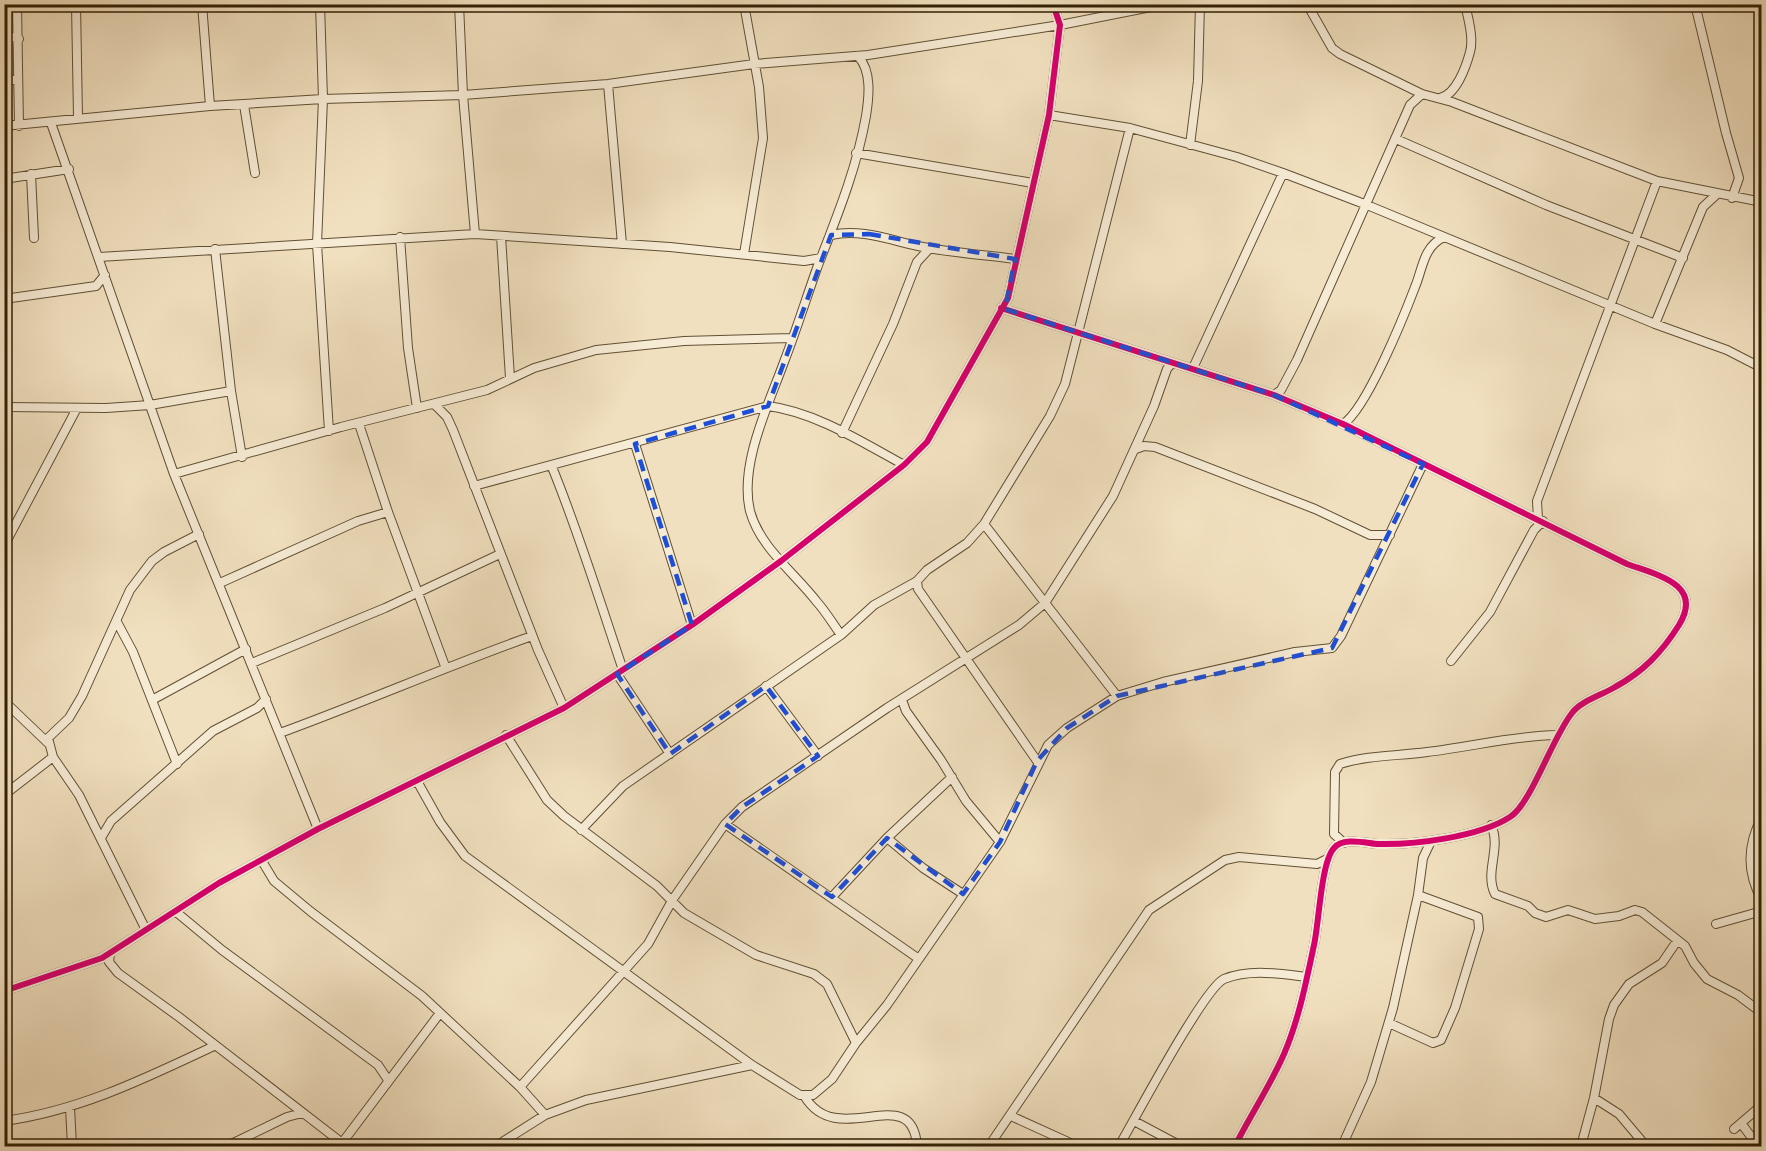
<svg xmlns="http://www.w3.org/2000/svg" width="1766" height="1151" font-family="'Old Standard TT',serif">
<rect width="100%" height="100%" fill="#f1e0bf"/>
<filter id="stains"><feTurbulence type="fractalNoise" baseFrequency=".00333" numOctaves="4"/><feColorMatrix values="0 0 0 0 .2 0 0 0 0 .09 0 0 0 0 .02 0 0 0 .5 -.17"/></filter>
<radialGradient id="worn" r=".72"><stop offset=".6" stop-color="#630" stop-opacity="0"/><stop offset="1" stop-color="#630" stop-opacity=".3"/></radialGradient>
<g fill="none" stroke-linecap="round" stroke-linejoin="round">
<g stroke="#615034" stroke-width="10">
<path id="street" d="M 17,4 L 19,126
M 76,4 L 78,117
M 202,4 L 210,106
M 320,4 L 323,99 L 317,244 L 329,431
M 459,4 L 463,95 L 475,234
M 1307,4 L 1332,48 L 1340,54 L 1422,94 L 1452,102 L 1657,181 L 1762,202
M 1695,4 L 1726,133 L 1739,178 L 1732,198
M 4,35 L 19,39
M 4,78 L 18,81
M 608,84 L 622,244
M 1440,98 C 1456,95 1466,67 1470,52 C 1474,38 1468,18 1465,4
M 244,105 L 255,173
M 1049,115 L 1130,128 L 1237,157 L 1283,173 L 1367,205 L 1655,324 L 1727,350 L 1762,368
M 51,123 L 174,474 L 318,829
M 4,126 L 210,106 L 323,99 L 463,95 L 608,84 L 754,64 L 868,55 L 1060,25 L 1166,4
M 1396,139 L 1546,205 L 1683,258
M 1190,145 L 1198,81 L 1200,4
M 856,153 L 1033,183
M 31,174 L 34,238
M 4,179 L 69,169
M 831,235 C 862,228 892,241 923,247 C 953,253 985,255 1015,259
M 501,236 L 510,378
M 400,237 L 408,348 L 417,408
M 215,249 L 231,391 L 242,457
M 744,254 L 763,138 L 759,87 L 744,4
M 99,257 L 475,234 L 670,247 L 804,261 L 821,258
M 4,299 L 96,286 L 105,275
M 1001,308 L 1274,395 L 1343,424 L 1627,564 C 1657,575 1704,584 1679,625 C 1662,652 1643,672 1615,687 C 1602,695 1581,701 1572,713 C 1552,738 1531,804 1510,817 C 1479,837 1414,845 1378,844 C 1365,843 1343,837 1334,848 C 1321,862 1319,923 1314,945 C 1306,982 1299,1019 1284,1054 C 1270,1086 1250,1116 1235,1146
M 1655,324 L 1703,207 L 1716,195
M 1193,368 L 1283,173
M 1274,395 L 1281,390 L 1297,360 L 1410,105 L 1422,94
M 434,404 L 447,417 L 453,430 L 538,650 L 564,708
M 4,407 L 106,408 L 150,405 L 231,391
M 359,424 L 388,512 L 445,666
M 1343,424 C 1366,410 1404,316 1415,287 C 1423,268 1423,247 1444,237
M 842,433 L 893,324 L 917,262 L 930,248
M 635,444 L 692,625
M 1136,449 L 1144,446 L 1155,447 L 1315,509 L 1370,535 L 1390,535
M 552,467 C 579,533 600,602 623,670
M 174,474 L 341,427 L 487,390 L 534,368 L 596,350 L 684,341 L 792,338
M 474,486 L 768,406 C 815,412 862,442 904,465
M 1538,519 L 1537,501 L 1657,181
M 984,524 L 1117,696
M 4,546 L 77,408
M 220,583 L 358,521 L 388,512
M 117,622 L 133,652 L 177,764
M 841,635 C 833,624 826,612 817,602 C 795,573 760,548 750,511 C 739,465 768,406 784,362 C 796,331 806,299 817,268 C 836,219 857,168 866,116 C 869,97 872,71 858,56
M 1451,661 L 1490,612 L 1534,530 L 1543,521
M 252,663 L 385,608 L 500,554
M 617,674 L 670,754
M 766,686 L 818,756
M 152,700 L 246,649
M 902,700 L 906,711 L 941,760 L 966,801 L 1000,842
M 4,701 L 48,743
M 280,733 C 365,702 447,666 532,636
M 506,735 L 547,800 L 564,816 L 657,886 L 684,913 L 756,955 L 814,974 L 827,984 L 856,1043
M 53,757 L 79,795 L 146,930
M 1037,761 L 918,589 L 917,581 L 927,570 L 967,543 L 984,524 L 1050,416 L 1065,384 L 1130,128
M 417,781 L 440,822 L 465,856 L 752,1065 L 800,1095 L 813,1095 L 832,1079 L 856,1043 L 887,1005 L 1000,842 L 1048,745 L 1067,728 L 1117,696 L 1163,682 L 1295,652 L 1332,648 L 1341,636 L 1423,464
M 4,795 L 53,757 L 48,738 L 69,718 L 82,696 L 130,590 L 152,561 L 164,552 L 199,534
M 1762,817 C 1747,845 1746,872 1762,900
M 725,824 L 919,959
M 1491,825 C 1502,848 1484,872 1495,894 L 1528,906 L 1535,913 L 1546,917 L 1568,910 L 1595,919 L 1619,916 L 1635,910 L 1642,912 L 1685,946 L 1694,963 L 1707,979 L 1738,995 L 1762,1013
M 581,830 L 623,786 L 841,635 L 874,605 L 917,581
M 101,838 L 111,821 L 213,731 L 257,708 L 266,699
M 887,838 L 923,868 L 963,894
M 1344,843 L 1334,834 L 1335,772 L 1340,764 C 1368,755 1398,756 1427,752 C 1470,747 1513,736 1556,735
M 262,861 L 274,881 L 310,911 L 422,996 L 520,1087 L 545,1115
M 832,897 L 887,838 L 952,777
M 175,911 L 222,950 L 378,1065 L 388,1080
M 1716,924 L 1762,911
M 110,953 L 109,962 L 118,973 L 179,1017 L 346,1146
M 4,991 L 102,958 L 219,883 L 318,829 L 564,708 L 692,625 L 781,561 L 904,465 L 927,442 L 1008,298 L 1049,115 L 1060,25 L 1053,4
M 1389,1023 L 1433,1043 L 1441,1040 L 1455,1008 L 1479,929 L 1478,917 L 1418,895
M 520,1087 L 648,944 L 673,899 L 725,824 L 742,807 L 887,708 L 1019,625 L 1045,603 L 1113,496 L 1154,406 L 1167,369 L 1172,363
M 805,1097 C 838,1151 912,1079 917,1146
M 1594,1098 L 1619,1114 L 1646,1146
M 70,1107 L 72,1146
M 1011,1116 L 1077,1146
M 4,1121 C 79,1111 146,1078 214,1046
M 1134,1121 L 1181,1146
M 1741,1123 L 1758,1146
M 1734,1129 L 1762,1105
M 342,1143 L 440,1013
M 227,1146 L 287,1117 L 302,1113
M 496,1146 L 545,1115 L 586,1100 L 752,1065
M 989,1146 L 1149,910 L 1225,860 L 1239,857 L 1317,864 L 1327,859
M 1119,1146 C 1135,1119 1204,988 1224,979 C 1250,968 1281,974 1307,977
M 1342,1146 L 1371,1082 L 1393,1008 L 1418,895 L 1423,858 L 1431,841
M 1581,1146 L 1594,1098 L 1609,1019 L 1614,1005 L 1629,984 L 1662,963 L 1677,941"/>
</g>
<use href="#street" stroke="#f6ebd5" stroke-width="8"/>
<g stroke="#f6ebd5" stroke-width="10">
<path id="cycleway" d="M 1001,308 L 1274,395 L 1343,424 L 1627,564 C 1657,575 1704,584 1679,625 C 1662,652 1643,672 1615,687 C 1602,695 1581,701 1572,713 C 1552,738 1531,804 1510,817 C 1479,837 1414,845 1378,844 C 1365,843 1343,837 1334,848 C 1321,862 1319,923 1314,945 C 1306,982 1299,1019 1284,1054 C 1270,1086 1250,1116 1235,1146
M 4,991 L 102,958 L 219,883 L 318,829 L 564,708 L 692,625 L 781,561 L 904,465 L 927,442 L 1008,298 L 1049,115 L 1060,25 L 1053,4"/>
</g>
<use href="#cycleway" stroke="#d6006c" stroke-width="6"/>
</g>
<path fill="none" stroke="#1d4ed8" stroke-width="4.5" stroke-dasharray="12 8" stroke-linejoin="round" d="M 869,234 L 1015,259 L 1005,309 L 1274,395 L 1423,464 L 1332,648 L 1117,696 L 1067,728 L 1037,761 L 1000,842 L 963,894 L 887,838 L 832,897 L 725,824 L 742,807 L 818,756 L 766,686 L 670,754 L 617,674 L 692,625 L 635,444 L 768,406 L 831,235 Z"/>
<rect width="1766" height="1151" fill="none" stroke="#f1e0bf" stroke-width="24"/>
<rect x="6" y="6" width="1754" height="1139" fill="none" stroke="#312005" stroke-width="3"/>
<rect x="12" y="12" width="1742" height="1127" fill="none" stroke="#312005" stroke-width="1.5"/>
<rect width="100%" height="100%" filter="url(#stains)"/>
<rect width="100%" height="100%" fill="url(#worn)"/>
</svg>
